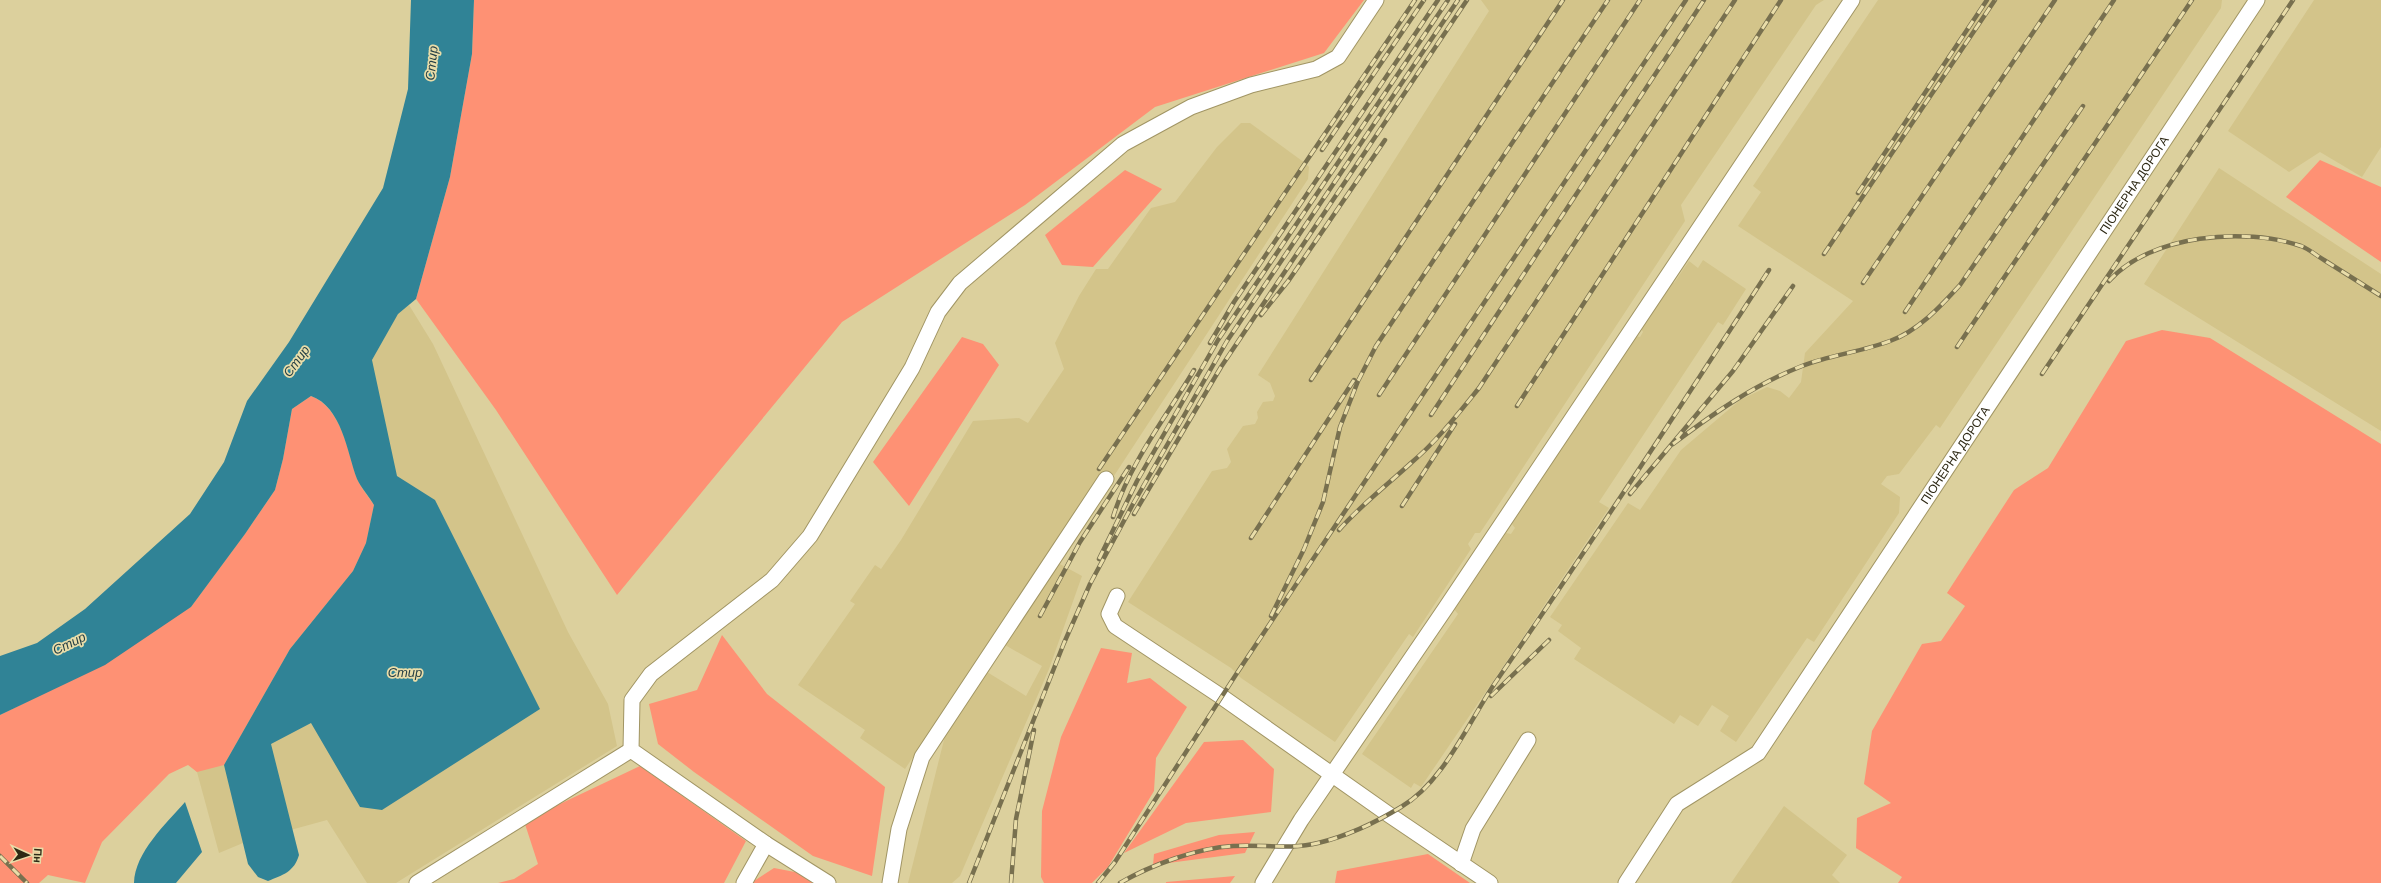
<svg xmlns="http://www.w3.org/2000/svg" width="2381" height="883" font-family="Arial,sans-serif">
<rect width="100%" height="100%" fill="#dcd09d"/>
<path fill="#d3c48a" d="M 1481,0 L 1824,0 L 1816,5 L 1681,205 L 1685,221 L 1480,533 L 1475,533 L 1472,538 L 1468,544 L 1471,549 L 1413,637 L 1409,634 L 1335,742 L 1241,678 L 1231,668 L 1128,602 L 1212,471 L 1227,468 L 1231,462 L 1227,449 L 1243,426 L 1255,424 L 1258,418 L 1257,412 L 1263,402 L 1273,401 L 1275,396 L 1270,383 L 1258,375 L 1489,11 Z
M 1878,0 L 2222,0 L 2221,8 L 1940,428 L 1936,425 L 1899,474 L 1887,476 L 1881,484 L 1900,497 L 1899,513 L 1814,642 L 1807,638 L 1736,742 L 1720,731 L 1729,716 L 1712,705 L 1698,726 L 1680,715 L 1674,724 L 1574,659 L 1581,648 L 1558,631 L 1562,625 L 1550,617 L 1628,503 L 1640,510 L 1681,450 L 1740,400 L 1767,387 L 1780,391 L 1789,398 L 1801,382 L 1805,353 L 1853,301 L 1738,226 L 1761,192 L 1753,186 Z
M 2314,0 L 2381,0 L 2381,147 L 2362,177 L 2320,152 L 2289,172 L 2228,131 Z
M 1241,123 L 1250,123 L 1305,163 L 1309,167 L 1308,179 L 1110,482 L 970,672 L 905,769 L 860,738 L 865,730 L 798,685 L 855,604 L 850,601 L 875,565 L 881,569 L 901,540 L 973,421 L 1019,418 L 1028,423 L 1064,369 L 1055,343 L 1079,296 L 1096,269 L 1108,269 L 1151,208 L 1175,202 L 1217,147 Z
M 2219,168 L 2381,274 L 2381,431 L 2144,284 Z
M 1703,260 L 1746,289 L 1723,325 L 1718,322 L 1599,502 L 1609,508 L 1521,640 L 1421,787 L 1414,783 L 1411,788 L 1362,754 L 1458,614 L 1454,609 L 1506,533 L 1511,534 L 1515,528 L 1512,524 L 1634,336 L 1640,337 L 1643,332 L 1640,327 L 1671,281 L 1674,283 L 1689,261 L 1698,268 Z
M 409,305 L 433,344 L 568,632 L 608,704 L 617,746 L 396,883 L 367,883 L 327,820 L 243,843 L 219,853 L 197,772 L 193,768 L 160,628 L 191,607 L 372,360 L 398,313 Z
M 1058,563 L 1082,576 L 1049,669 L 960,876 L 952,883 L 908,883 L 945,736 L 987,672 L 1026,696 L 1042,666 L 1005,645 Z
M 1784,806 L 1847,855 L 1832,875 L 1840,883 L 1731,883 Z"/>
<path fill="#fe9174" d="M 474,0 L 1364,0 L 1324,53 L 1155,107 L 1025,205 L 842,322 L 617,595 L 496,410 L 416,299 L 450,177 L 472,54 Z
M 2320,160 L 2381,187 L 2381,262 L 2286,197 Z
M 1125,170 L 1162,189 L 1093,267 L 1062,265 L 1045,235 Z
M 2162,330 L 2210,338 L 2381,444 L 2381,883 L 1898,883 L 1902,877 L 1856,848 L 1857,818 L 1891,803 L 1864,784 L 1872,731 L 1922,644 L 1941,641 L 1965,606 L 1947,593 L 2014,490 L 2048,468 L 2126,341 Z
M 962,337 L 983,344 L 999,365 L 909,506 L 873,462 Z
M 311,396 C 342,408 347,451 357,479 C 361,488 368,496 374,505 L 366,543 L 353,571 L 290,649 L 224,765 L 197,772 L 188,765 L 169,774 L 102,842 L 85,883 L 48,875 L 39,883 L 0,883 L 0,715 L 42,694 L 191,607 L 245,534 L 275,490 L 283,459 L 292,409 Z
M 722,635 L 767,694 L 885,787 L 872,876 L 813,856 L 694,772 L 658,744 L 649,704 L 697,690 Z
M 1101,648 L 1132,653 L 1127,683 L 1150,678 L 1187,707 L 1156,758 L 1154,791 L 1108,867 L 1092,883 L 1044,883 L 1041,877 L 1042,811 L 1061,737 Z
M 1243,740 L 1274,769 L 1271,812 L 1186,823 L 1124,853 L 1204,742 Z
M 640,766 L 746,841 L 724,883 L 498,883 L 514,879 L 538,864 L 524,821 Z
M 1255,832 L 1245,853 L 1153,865 L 1154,854 L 1219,835 Z
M 1428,854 L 1470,883 L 1335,883 L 1337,871 Z
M 774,868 L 800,873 L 816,883 L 751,883 Z
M 1235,876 L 1230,883 L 1166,883 L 1166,882 Z"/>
<path fill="#308396" d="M 411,0 L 474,0 L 472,54 L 450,177 L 416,299 L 398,314 L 372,360 L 397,476 L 435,500 L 540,709 L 382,810 L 360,807 L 311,723 L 271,744 L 299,855 C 294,872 283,875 268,881 L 258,877 L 248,864 L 224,765 L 290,649 L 353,571 L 366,543 L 374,505 C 369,496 361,488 357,479 C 347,452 342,407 311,396 L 292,409 L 283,459 L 275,490 L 245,534 L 191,607 L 105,665 L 0,715 L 0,656 L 37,643 L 85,609 L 190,514 L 224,462 L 247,401 L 289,342 L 383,188 L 408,89 Z
M 185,802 L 202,852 L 176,883 L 134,883 C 135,852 166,824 185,802 Z"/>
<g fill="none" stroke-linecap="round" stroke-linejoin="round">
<g stroke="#a19564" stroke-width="17">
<g id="minor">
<path d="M 1117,596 L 1109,614 L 1115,626 L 1222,697 L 1388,814 L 1490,883"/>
<path d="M 1461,864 L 1473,829 L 1528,740"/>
<path d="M 417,883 L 631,750"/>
<path d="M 744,883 L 766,844"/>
<path d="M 828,883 L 766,844 L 631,750 L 632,700 L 651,674 L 772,580 L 810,536 L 912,368 L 938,312 L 960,283 L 1123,144 L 1191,107 L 1251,85 L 1316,69 L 1338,57 L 1376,0"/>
<path d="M 890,883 L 899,829 L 922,757 L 1106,479"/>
<path d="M 1263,883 L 1301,820 L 1445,609 L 1852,0"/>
<path id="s1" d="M 1626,883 L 1677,804 L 1758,753 L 2257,0"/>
</g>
</g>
<use href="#minor" stroke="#fff" stroke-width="15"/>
<g stroke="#78704f" stroke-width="4.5">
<path id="rail" d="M 1322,150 L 1424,0
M 1858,193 L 1987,0
M 1824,254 L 1995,0
M 2109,281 C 2151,234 2245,227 2301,246 C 2309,249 2317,256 2324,260 C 2343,272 2362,284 2381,296
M 1863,283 L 2055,0
M 1905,312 L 2114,0
M 1261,315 L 1289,280 L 1385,140
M 1210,343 L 1234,302 L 1438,0
M 1957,347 L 2192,0
M 2042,374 L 2293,0
M 1311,380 L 1563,0
M 1379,395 L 1640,0
M 1517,406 L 1781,0
M 1431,415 L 1704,0
M 1673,444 C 1714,413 1754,385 1802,366 C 1830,355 1861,352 1890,341 C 1918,331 1940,307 1960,285 L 2083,106
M 1099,469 L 1415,0
M 1630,494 L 1733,371 L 1793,286
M 1402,506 L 1455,424
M 1134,514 L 1221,367 L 1467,0
M 1113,517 C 1130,462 1165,419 1194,370
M 1339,530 C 1361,505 1386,486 1411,463 C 1437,441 1458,414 1479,388 L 1735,0
M 1251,538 L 1354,380
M 1099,559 L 1137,481 L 1218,340 L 1448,0
M 1040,616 L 1080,542 L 1129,467
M 1271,616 L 1304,549 L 1323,502 L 1340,427 L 1358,381 L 1376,346 L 1608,0
M 1491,696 L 1549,640
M 0,856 L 27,883
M 969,883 L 1064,643 L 1090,584 L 1133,504 L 1227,341 L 1458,0
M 1011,883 L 1016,819 L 1034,730
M 1098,883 L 1115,862 L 1237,673 L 1686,0
M 1120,883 C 1151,865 1197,848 1233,846 C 1261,844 1290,850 1318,843 C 1347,836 1375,823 1401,807 C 1443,783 1468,723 1495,683 C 1589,547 1679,409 1769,270"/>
</g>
<use href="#rail" stroke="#e9dda9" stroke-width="3" stroke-dasharray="9" stroke-linecap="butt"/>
</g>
<g text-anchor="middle" stroke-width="3.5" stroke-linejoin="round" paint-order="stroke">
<g font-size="12" fill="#2e2915" stroke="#e9dda9">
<text dy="4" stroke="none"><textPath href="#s1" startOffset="871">ПІОНЕРНА ДОРОГА</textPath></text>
<text dy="4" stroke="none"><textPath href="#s1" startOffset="547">ПІОНЕРНА ДОРОГА</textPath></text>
</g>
<g font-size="13" font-style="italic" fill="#253f45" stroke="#e9dda9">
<text transform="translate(431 63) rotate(-84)" y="5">Стир</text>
<text transform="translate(296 361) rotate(-54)" y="5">Стир</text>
<text transform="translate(69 643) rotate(-26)" y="5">Стир</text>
<text x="405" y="677">Стир</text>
</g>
</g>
<g transform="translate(28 855) rotate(93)" stroke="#e9dda9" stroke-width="3" paint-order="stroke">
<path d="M0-3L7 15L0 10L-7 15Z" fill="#2e2915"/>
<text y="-6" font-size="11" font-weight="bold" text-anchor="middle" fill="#2e2915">Пн</text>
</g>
</svg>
